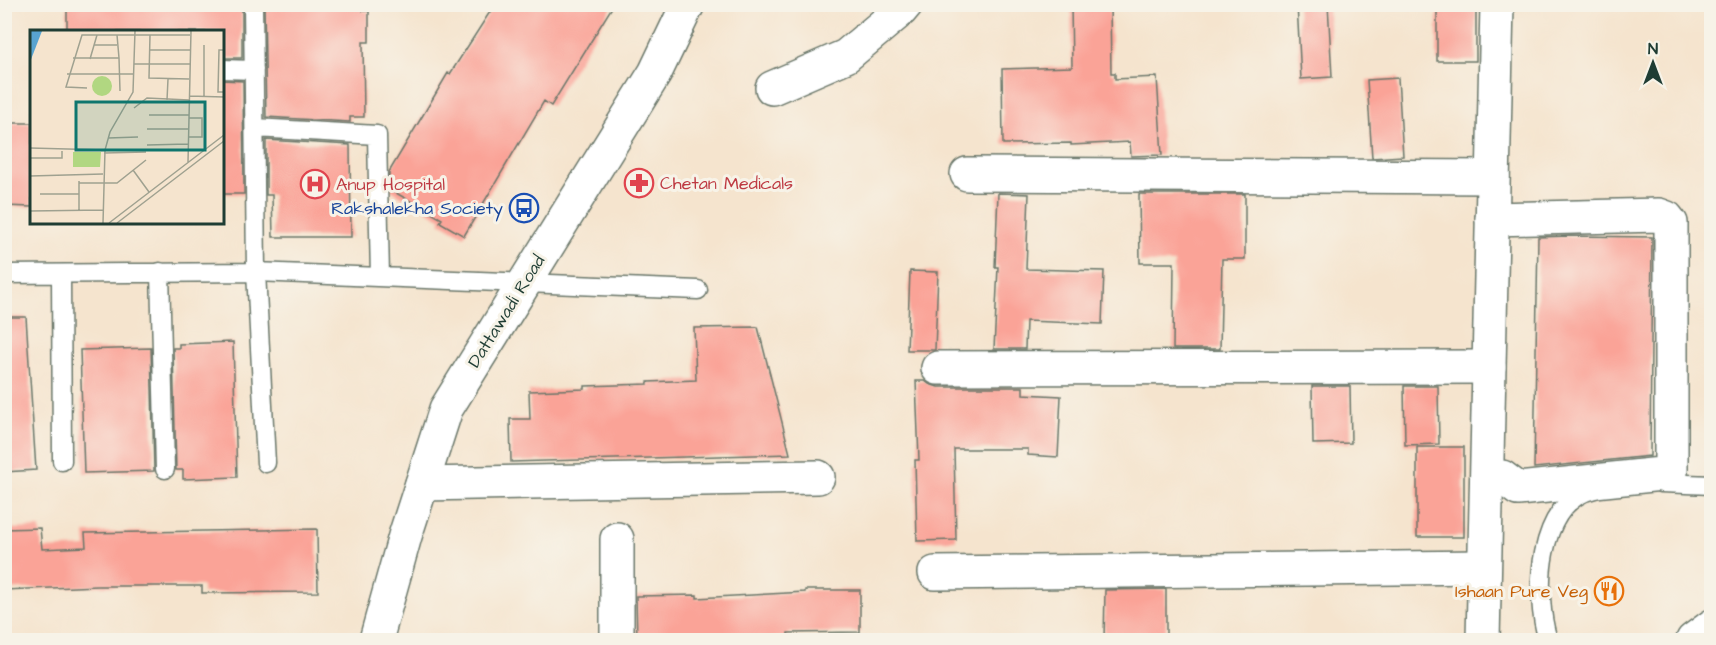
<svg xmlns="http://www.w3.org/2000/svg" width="1716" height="645" font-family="'Architects Daughter',sans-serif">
<rect width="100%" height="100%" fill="#f7f3e8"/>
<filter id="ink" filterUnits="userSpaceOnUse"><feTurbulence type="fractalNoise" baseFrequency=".0167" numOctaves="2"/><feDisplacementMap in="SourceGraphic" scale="12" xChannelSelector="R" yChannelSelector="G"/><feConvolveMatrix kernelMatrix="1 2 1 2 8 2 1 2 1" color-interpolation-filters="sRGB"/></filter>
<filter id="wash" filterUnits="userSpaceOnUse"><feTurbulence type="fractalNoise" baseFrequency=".008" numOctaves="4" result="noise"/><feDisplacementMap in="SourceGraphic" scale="24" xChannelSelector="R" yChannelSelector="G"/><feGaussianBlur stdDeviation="1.35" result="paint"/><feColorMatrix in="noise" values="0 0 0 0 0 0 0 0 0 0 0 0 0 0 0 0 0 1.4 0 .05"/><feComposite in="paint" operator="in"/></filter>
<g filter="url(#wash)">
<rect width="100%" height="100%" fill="#f5e4ce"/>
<g id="blocks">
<path fill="#faa397" d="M 67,4 L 242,4 L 242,58 L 222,58 L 222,32 L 67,32 Z
M 264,4 L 363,4 L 363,11 L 369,11 L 369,42 L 363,42 L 364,117 L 350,117 L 350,122 L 266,117 Z
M 495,4 L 614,4 L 551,106 L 544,101 L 464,236 L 440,222 L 442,219 L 389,189 L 389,172 L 448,73 L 450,74 Z
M 1071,4 L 1110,4 L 1111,73 L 1115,73 L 1115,79 L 1157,77 L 1162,155 L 1131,156 L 1130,142 L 1071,145 L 1071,143 L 1003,144 L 1002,69 L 1072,67 Z
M 1297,4 L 1328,4 L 1332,77 L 1301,79 Z
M 1437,4 L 1476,4 L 1476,61 L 1437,61 Z
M 1398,78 L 1403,156 L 1372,158 L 1367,80 Z
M 222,80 L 243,81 L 244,194 L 222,194 Z
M 4,123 L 32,123 L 32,207 L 4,206 Z
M 266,140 L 350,145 L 351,237 L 273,237 L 272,195 L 266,195 Z
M 998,193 L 1029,194 L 1026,269 L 1104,271 L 1102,324 L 1026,321 L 1025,349 L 994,349 L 998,267 L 995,267 Z
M 1139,194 L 1245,194 L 1245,259 L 1222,259 L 1220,349 L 1173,349 L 1174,263 L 1140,263 Z
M 1570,236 L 1652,237 L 1650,456 L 1534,468 L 1538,237 Z
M 910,271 L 938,272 L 935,350 L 907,350 Z
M 4,317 L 26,317 L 36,470 L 4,472 Z
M 758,327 L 790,454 L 511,462 L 510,419 L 530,419 L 529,391 L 585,389 L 585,386 L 648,384 L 648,382 L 696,380 L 694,328 Z
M 233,342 L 237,477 L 183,479 L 183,470 L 176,470 L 173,348 L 179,348 L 179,344 Z
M 151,348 L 154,471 L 84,473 L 80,350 Z
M 916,381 L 925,381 L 929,384 L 938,387 L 1023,387 L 1023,394 L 1061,396 L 1058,457 L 1028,455 L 1028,449 L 954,449 L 956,540 L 917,541 L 915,460 L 919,460 Z
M 1312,386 L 1350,386 L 1351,443 L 1313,444 Z
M 1404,386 L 1438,386 L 1439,444 L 1405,445 Z
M 1417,447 L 1464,447 L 1464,537 L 1417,537 Z
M 40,528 L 42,549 L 86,547 L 85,533 L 317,529 L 318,592 L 202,593 L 202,586 L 98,586 L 4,590 L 4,529 Z
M 1166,589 L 1166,640 L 1104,640 L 1105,590 Z
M 805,590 L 860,590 L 860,632 L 788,633 L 788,638 L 747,640 L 637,640 L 636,596 L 697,595 L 697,598 L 805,592 Z"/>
</g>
</g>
<g filter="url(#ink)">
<use href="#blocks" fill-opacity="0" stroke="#6a776a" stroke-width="1.5"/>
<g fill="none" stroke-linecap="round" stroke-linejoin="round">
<g stroke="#6a776a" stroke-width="21">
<path id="lane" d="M 253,4 L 256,272 L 266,463
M 222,69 L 254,70
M 255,128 L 377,135 L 380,277
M 160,272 L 165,469
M 4,274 L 256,272 L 698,290
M 61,274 L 62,461
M 1661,483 L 1712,485
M 1548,640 C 1534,596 1536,501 1595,489"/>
</g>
<g stroke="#6a776a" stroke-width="36">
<path id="street" d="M 772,88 L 846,56 L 901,10 L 906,4
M 967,174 L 1493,177
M 938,368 L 1489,367
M 1487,477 L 1502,477 L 1518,489 L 1671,473 L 1671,223 L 1667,218 L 1659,215 L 1492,219
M 422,484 L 818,477
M 935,573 L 1484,567
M 617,640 L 617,539"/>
</g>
<g stroke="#6a776a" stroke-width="36">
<path id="secondary" d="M 376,640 L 405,536 L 446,409 L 655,73 L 688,4
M 1483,640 L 1497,4"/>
</g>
<g stroke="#6a776a" stroke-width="36">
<path id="primary" d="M 1693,640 L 1712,626"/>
</g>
<use href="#lane" stroke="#fff" stroke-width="18"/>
<use href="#street" stroke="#fff" stroke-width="33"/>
<use href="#secondary" stroke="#fff" stroke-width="33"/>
<use href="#primary" stroke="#fff" stroke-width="33"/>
</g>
</g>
<defs>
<g id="pharmacy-ring" transform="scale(1.5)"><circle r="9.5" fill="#f7f3e8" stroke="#e0444e" stroke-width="1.5"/><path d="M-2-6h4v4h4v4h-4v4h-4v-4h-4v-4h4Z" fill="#e0444e"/></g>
<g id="hospital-ring" transform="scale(1.5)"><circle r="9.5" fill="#f7f3e8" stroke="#e0444e" stroke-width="1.5"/><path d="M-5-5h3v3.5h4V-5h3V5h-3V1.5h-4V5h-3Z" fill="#e0444e"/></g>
<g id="bus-ring" transform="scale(1.5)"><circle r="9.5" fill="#f7f3e8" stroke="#1a4fb4" stroke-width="1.5"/><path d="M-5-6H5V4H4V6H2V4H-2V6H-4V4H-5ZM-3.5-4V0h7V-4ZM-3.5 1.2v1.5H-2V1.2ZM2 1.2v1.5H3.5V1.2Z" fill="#1a4fb4"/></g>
<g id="restaurant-ring" transform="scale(1.5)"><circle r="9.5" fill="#f7f3e8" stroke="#e8710a" stroke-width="1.5"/><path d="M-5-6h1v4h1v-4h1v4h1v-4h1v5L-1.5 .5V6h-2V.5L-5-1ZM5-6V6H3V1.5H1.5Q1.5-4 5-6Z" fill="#e8710a"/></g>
</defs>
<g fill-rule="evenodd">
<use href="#pharmacy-ring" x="639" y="183"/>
<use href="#hospital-ring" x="315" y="184"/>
<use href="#bus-ring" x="524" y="208"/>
<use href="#restaurant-ring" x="1609" y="591"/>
</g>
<g text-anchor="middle" stroke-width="6" stroke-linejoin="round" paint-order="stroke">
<g font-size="18" fill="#be3a42" stroke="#f7f3e8" text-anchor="start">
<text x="660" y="189">Chetan Medicals</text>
<text x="336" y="190">Anup Hospital</text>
</g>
<g font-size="18" fill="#164399" stroke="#f7f3e8" text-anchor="end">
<text x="503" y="214">Rakshalekha Society</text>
</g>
<g font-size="18" fill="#1f3d34" stroke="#f7f3e8">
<text transform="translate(506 311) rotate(-58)" y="6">Dattawadi Road</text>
</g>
<g font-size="18" fill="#c56008" stroke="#f7f3e8" text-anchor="end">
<text x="1588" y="597">Ishaan Pure Veg</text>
</g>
</g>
<g transform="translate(30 30)">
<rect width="194" height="194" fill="#f5e4ce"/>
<path d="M62 56a10 10 0 1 1 20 0a10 10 0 1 1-20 0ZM 43,122 L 71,122 L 70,137 L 43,137 Z" fill="#b1d781"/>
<path d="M 0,1 L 12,1 L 0,32 Z" fill="#58a3d0"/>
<path fill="none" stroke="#9fa190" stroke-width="1.5" d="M 120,5 L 119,48 L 159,49M 64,15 L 87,15M 120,20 L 160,20M 43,28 L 89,28 L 87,5M 89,28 L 90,61M 60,29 L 67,5M 104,34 L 160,34M 37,44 L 104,44M 57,58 L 36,57 L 52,5 L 160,5M 193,62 L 188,62 L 189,20 L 194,20M 159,66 L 194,67M 174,66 L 174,15M 137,70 L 138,49M 104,78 L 117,68 L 159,70M 119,85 L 159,85M 117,99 L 158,99M 158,107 L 172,107 L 172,88 L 159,88M 78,108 L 108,107M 117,115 L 158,114M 0,118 L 75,120M 74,123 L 116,122M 0,128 L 32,128 L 32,121M 158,132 L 161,1M 103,140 L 119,162M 0,146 L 73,144M 49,151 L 49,180M 49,153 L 87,153 L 116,130M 10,164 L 49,164M 0,181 L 73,180M 73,193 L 75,120 L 80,102 L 103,62 L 105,1M 79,193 L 194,105M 87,193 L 194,111"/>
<path fill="#0f766e" fill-opacity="0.15" stroke="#0f766e" stroke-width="3" d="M 46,72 L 175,72 L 175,120 L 46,120 Z"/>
<rect width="194" height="194" fill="none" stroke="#1f3d34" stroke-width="3"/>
</g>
<rect width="1716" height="645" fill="none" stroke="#f7f3e8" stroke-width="24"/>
<g transform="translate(1653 63)" stroke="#f7f3e8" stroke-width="4.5" paint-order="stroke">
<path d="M0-4.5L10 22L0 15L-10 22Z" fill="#1f3d34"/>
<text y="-9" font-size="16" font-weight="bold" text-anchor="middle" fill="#1f3d34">N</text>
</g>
</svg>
